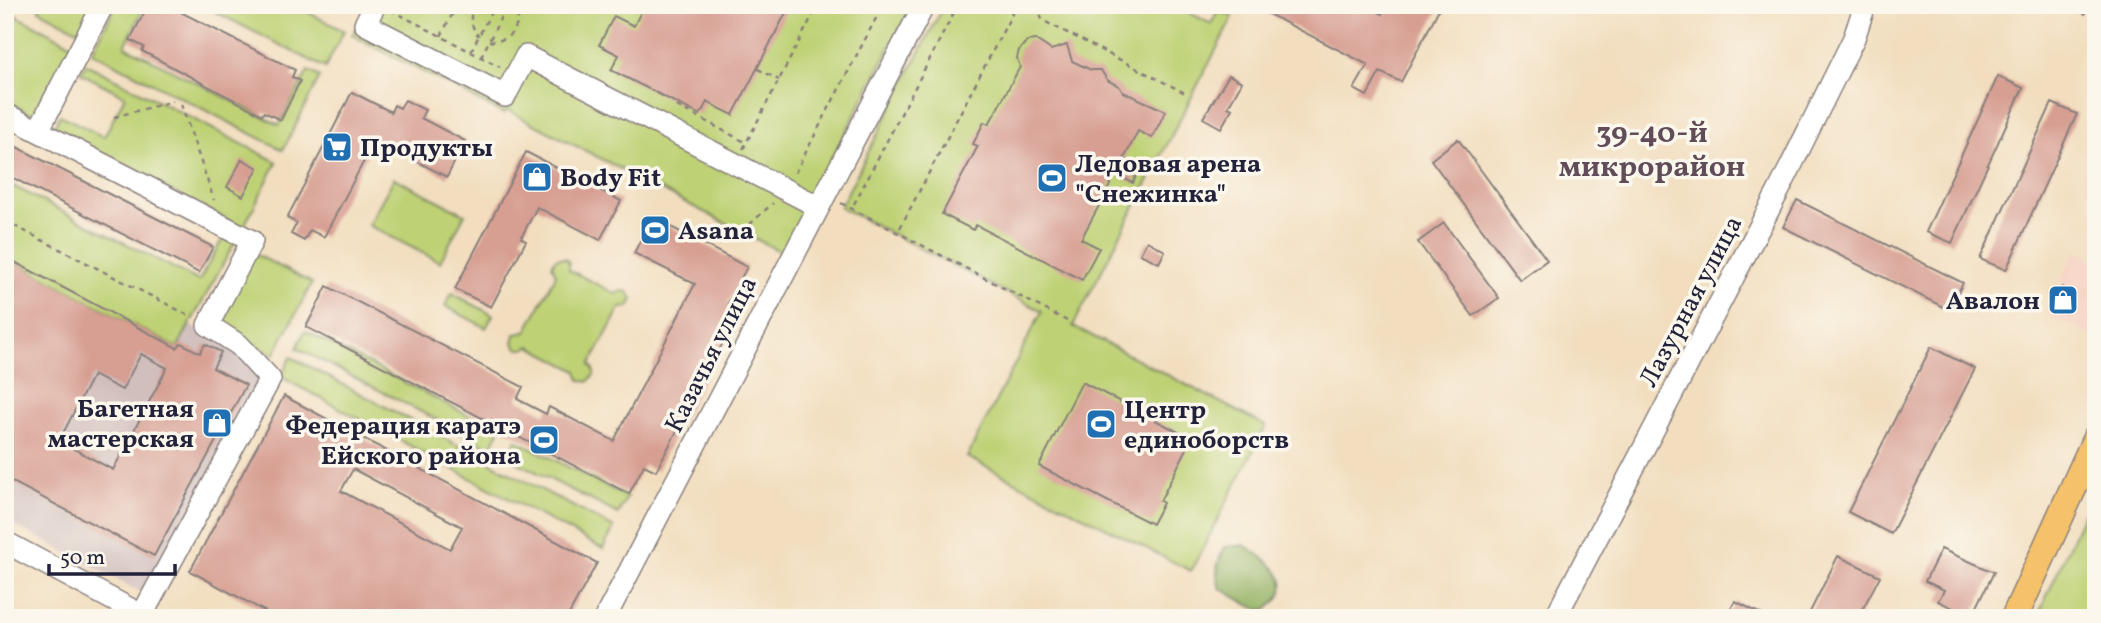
<svg xmlns="http://www.w3.org/2000/svg" width="2101" height="623" font-family="Vollkorn,serif">
<rect width="100%" height="100%" fill="#fbf7ec"/>
<filter id="ink" filterUnits="userSpaceOnUse"><feTurbulence type="fractalNoise" baseFrequency=".0143" numOctaves="2"/><feDisplacementMap in="SourceGraphic" scale="14" xChannelSelector="R" yChannelSelector="G"/><feConvolveMatrix kernelMatrix="1 2 1 2 8 2 1 2 1" color-interpolation-filters="sRGB"/></filter>
<filter id="wash" filterUnits="userSpaceOnUse"><feTurbulence type="fractalNoise" baseFrequency=".00686" numOctaves="4" result="noise"/><feDisplacementMap in="SourceGraphic" scale="28" xChannelSelector="R" yChannelSelector="G"/><feGaussianBlur stdDeviation="1.57" result="paint"/><feColorMatrix in="noise" values="0 0 0 0 0 0 0 0 0 0 0 0 0 0 0 0 0 1.4 0 .05"/><feComposite in="paint" operator="in"/></filter>
<g filter="url(#wash)">
<rect width="100%" height="100%" fill="#f2debf"/>
<path fill="#f6d2c3" d="M 2075,251 L 2096,260 L 2096,337 L 2046,314 Z"/>
<path fill="#d1bfbd" d="M 5,227 L 270,368 L 148,596 L 5,520 Z"/>
<path fill="#bed174" stroke="#707a58" stroke-width="2" d="M 41,5 L 95,5 L 81,32 L 39,10 Z
M 116,5 L 145,5 L 125,46 L 279,125 L 308,71 L 320,77 L 283,150 L 92,52 Z
M 202,5 L 294,5 L 344,31 L 325,68 Z
M 367,5 L 912,5 L 783,253 L 507,110 L 504,114 L 352,35 Z
M 944,5 L 1194,5 L 1190,13 L 1211,24 L 1218,10 L 1233,17 L 1073,326 L 1266,426 L 1191,571 L 967,457 L 1042,311 L 840,207 Z
M 5,10 L 73,45 L 36,117 L 5,101 Z
M 86,64 L 277,162 L 243,228 L 52,130 L 60,115 L 104,137 L 125,96 L 81,73 Z
M 394,178 L 465,214 L 440,262 L 368,225 Z
M 5,182 L 199,281 L 224,236 L 235,242 L 177,348 L 5,257 Z
M 251,252 L 312,283 L 274,355 L 213,324 Z
M 556,258 L 565,258 L 569,262 L 569,270 L 616,294 L 622,291 L 628,292 L 633,299 L 629,307 L 620,308 L 590,365 L 594,369 L 594,375 L 588,382 L 580,380 L 577,371 L 530,346 L 525,349 L 518,349 L 513,343 L 515,334 L 526,332 L 556,275 L 552,265 Z
M 452,293 L 493,315 L 486,328 L 445,306 Z
M 305,331 L 499,431 L 491,448 L 297,348 Z
M 291,357 L 614,528 L 603,549 L 281,377 Z
M 516,440 L 627,497 L 618,514 L 507,457 Z
M 2096,486 L 2096,618 L 2037,618 Z"/>
<path fill="#96b366" stroke="#5c6a50" stroke-width="2" d="M 1244,545 C 1270,561 1304,584 1265,610 C 1251,610 1235,595 1221,589 C 1214,575 1217,561 1225,547 Z"/>
<g id="blocks">
<path fill="#d79e92" fill-rule="evenodd" d="M 148,5 L 167,5 L 295,70 L 292,77 L 300,81 L 281,120 L 264,112 L 262,115 L 142,51 L 144,47 L 130,40 Z
M 644,5 L 790,5 L 733,115 L 707,102 L 700,115 L 611,70 L 619,55 L 599,45 L 614,16 L 634,26 Z
M 1251,5 L 1365,5 L 1382,14 L 1386,5 L 1441,5 L 1401,82 L 1380,72 L 1367,96 L 1354,89 L 1368,65 Z
M 1036,40 L 1051,50 L 1067,45 L 1072,61 L 1091,70 L 1101,70 L 1107,80 L 1119,86 L 1123,92 L 1166,111 L 1152,138 L 1138,131 L 1124,159 L 1140,167 L 1133,183 L 1116,174 L 1081,239 L 1099,248 L 1082,280 L 976,225 L 973,230 L 942,214 L 978,146 L 973,144 L 984,122 L 989,124 L 1020,67 L 1017,58 L 1019,50 L 1027,41 Z
M 1229,75 L 1242,82 L 1228,107 L 1232,109 L 1221,128 L 1203,118 Z
M 1998,76 L 2023,88 L 1952,243 L 1926,232 Z
M 352,92 L 391,112 L 394,105 L 400,108 L 405,100 L 425,110 L 421,118 L 465,141 L 447,177 L 375,140 L 324,237 L 310,230 L 304,241 L 291,234 L 297,223 L 287,218 Z
M 2052,103 L 2077,114 L 2006,270 L 1980,259 Z
M 1458,139 L 1547,260 L 1520,280 L 1431,160 Z
M 5,141 L 213,247 L 199,273 L 5,174 Z
M 526,152 L 621,201 L 600,240 L 537,207 L 521,238 L 526,241 L 491,307 L 455,289 Z
M 242,159 L 258,168 L 243,196 L 227,187 Z
M 1797,200 L 1963,283 L 1949,310 L 1783,227 Z
M 652,217 L 747,267 L 728,303 L 740,310 L 656,471 L 644,465 L 629,494 L 306,327 L 327,286 L 523,387 L 517,399 L 546,414 L 549,407 L 614,441 L 695,284 L 634,253 Z
M 1444,223 L 1499,298 L 1473,316 L 1418,242 Z
M 1147,241 L 1165,251 L 1159,263 L 1140,254 Z
M 5,257 L 177,348 L 181,343 L 200,353 L 205,344 L 221,352 L 213,368 L 246,385 L 154,556 L 5,478 ZM 141,354 L 167,368 L 113,470 L 59,441 L 93,375 L 122,390 Z
M 2062,287 L 2074,293 L 2065,313 L 2052,307 Z
M 1931,347 L 1975,369 L 1891,534 L 1848,512 Z
M 1082,382 L 1192,439 L 1160,501 L 1163,503 L 1152,524 L 1039,466 Z
M 284,396 L 597,563 L 567,618 L 277,618 L 190,571 ZM 353,469 L 462,527 L 450,549 L 341,491 Z
M 1941,549 L 1994,572 L 1972,617 L 1938,601 L 1944,590 L 1925,581 Z
M 1838,556 L 1880,576 L 1858,618 L 1807,618 Z
M 1735,601 L 1769,618 L 1726,618 Z"/>
</g>
</g>
<g filter="url(#ink)">
<use href="#blocks" fill-opacity="0" stroke="#8a807d" stroke-width="2"/>
<g fill="none" stroke-linecap="round" stroke-linejoin="round">
<g stroke="#8a807d" stroke-width="24">
<path id="minor" d="M 375,5 L 365,24 L 505,96 L 526,56 L 819,207
M 5,114 L 252,241 L 208,325 L 239,345 L 270,379 L 142,615
M 38,131 L 103,5
M 5,542 L 147,618
M 605,618 L 924,5
M 1555,618 L 1779,190 L 1854,38 L 1865,5"/>
</g>
<g stroke="#8a807d" stroke-width="29">
<path id="major" d="M 2014,618 L 2096,438"/>
</g>
<path stroke="#8a807d" stroke-width="2.5" stroke-dasharray="5 5" stroke-linecap="butt" d="M 474,5 C 469,16 470,26 479,36
M 1038,5 L 1042,20 L 1185,93
M 2063,5 L 2096,18
M 391,10 L 500,67
M 441,36 L 457,5
M 489,41 C 510,43 524,25 515,5
M 471,51 L 495,5
M 481,57 L 507,5
M 758,69 L 779,80
M 181,104 L 214,200
M 677,106 L 745,142
M 114,117 L 173,101
M 743,149 L 818,5
M 795,173 L 883,5
M 841,203 L 1067,321
M 854,204 L 958,5
M 5,221 L 192,317
M 900,228 L 1012,14 L 1009,5
M 735,238 L 773,203"/>
<use href="#minor" stroke="#fff" stroke-width="21"/>
<use href="#major" stroke="#f5c16b" stroke-width="26"/>
</g>
</g>
<defs>
<g id="supermarket-square" transform="scale(1.575)"><rect x="-9" y="-9" width="18" height="18" rx="4" fill="#1f6fb2" stroke="#fbf7ec"/><path d="M-6-5.5h2.5l.6 2H6L4.5 2H-2.5L-4.4-4H-6ZM-1.5 3.2a1.3 1.3 0 1 0 .1 0ZM3 3.2a1.3 1.3 0 1 0 .1 0Z" fill="#fff"/></g>
<g id="shop-square" transform="scale(1.575)"><rect x="-9" y="-9" width="18" height="18" rx="4" fill="#1f6fb2" stroke="#fbf7ec"/><path d="M-5-2.5h2.3a2.7 3.5 0 0 1 5.4 0H5L5.5 6h-11ZM-1.5-2.5h3a1.5 2.3 0 0 0-3 0Z" fill="#fff"/></g>
<g id="stadium-square" transform="scale(1.575)"><rect x="-9" y="-9" width="18" height="18" rx="4" fill="#1f6fb2" stroke="#fbf7ec"/><path d="M0-5a6.5 5 0 1 0 0 10a6.5 5 0 1 0 0-10ZM-3.5-1.8h7v3.6h-7Z" fill="#fff"/></g>
</defs>
<g fill-rule="evenodd">
<use href="#supermarket-square" x="337" y="147"/>
<use href="#shop-square" x="537" y="177"/>
<use href="#stadium-square" x="1052" y="178"/>
<use href="#stadium-square" x="655" y="230"/>
<use href="#shop-square" x="2063" y="300"/>
<use href="#shop-square" x="217" y="423"/>
<use href="#stadium-square" x="1101" y="424"/>
<use href="#stadium-square" x="544" y="440"/>
</g>
<g text-anchor="middle" stroke-width="7" stroke-linejoin="round" paint-order="stroke">
<g font-size="26" font-weight="bold" fill="#22223b" stroke="#fbf7ec" text-anchor="start">
<text x="360" y="156">Продукты</text>
<text x="1075" y="172">Ледовая арена<tspan x="1075" dy="30">"Снежинка"</tspan></text>
<text x="560" y="186">Body Fit</text>
<text x="678" y="239">Asana</text>
<text x="2040" y="309" text-anchor="end">Авалон</text>
<text x="194" y="417" text-anchor="end">Багетная<tspan x="194" dy="30">мастерская</tspan></text>
<text x="1124" y="418">Центр<tspan x="1124" dy="30">единоборств</tspan></text>
<text x="521" y="434" text-anchor="end">Федерация каратэ<tspan x="521" dy="30">Ейского района</tspan></text>
</g>
<g font-size="26" fill="#22223b" stroke="#fbf7ec">
<text transform="translate(1690 301) rotate(-62)" y="9">Лазурная улица</text>
<text transform="translate(710 354) rotate(-63)" y="9">Казачья улица</text>
</g>
<g font-size="30" font-weight="bold" fill="#614d59" stroke="#fbf7ec">
<text x="1652" y="142">39-40-й<tspan x="1652" dy="34">микрорайон</tspan></text>
</g>
</g>
<rect width="2101" height="623" fill="none" stroke="#fbf7ec" stroke-width="28"/>
<path d="M49 564v10h126v-10" fill="none" stroke="#22223b" stroke-width="3.5"/>
<text x="60" y="564" font-size="21" fill="#22223b" stroke="#fbf7ec" stroke-width="5" paint-order="stroke">50 m</text>
</svg>
